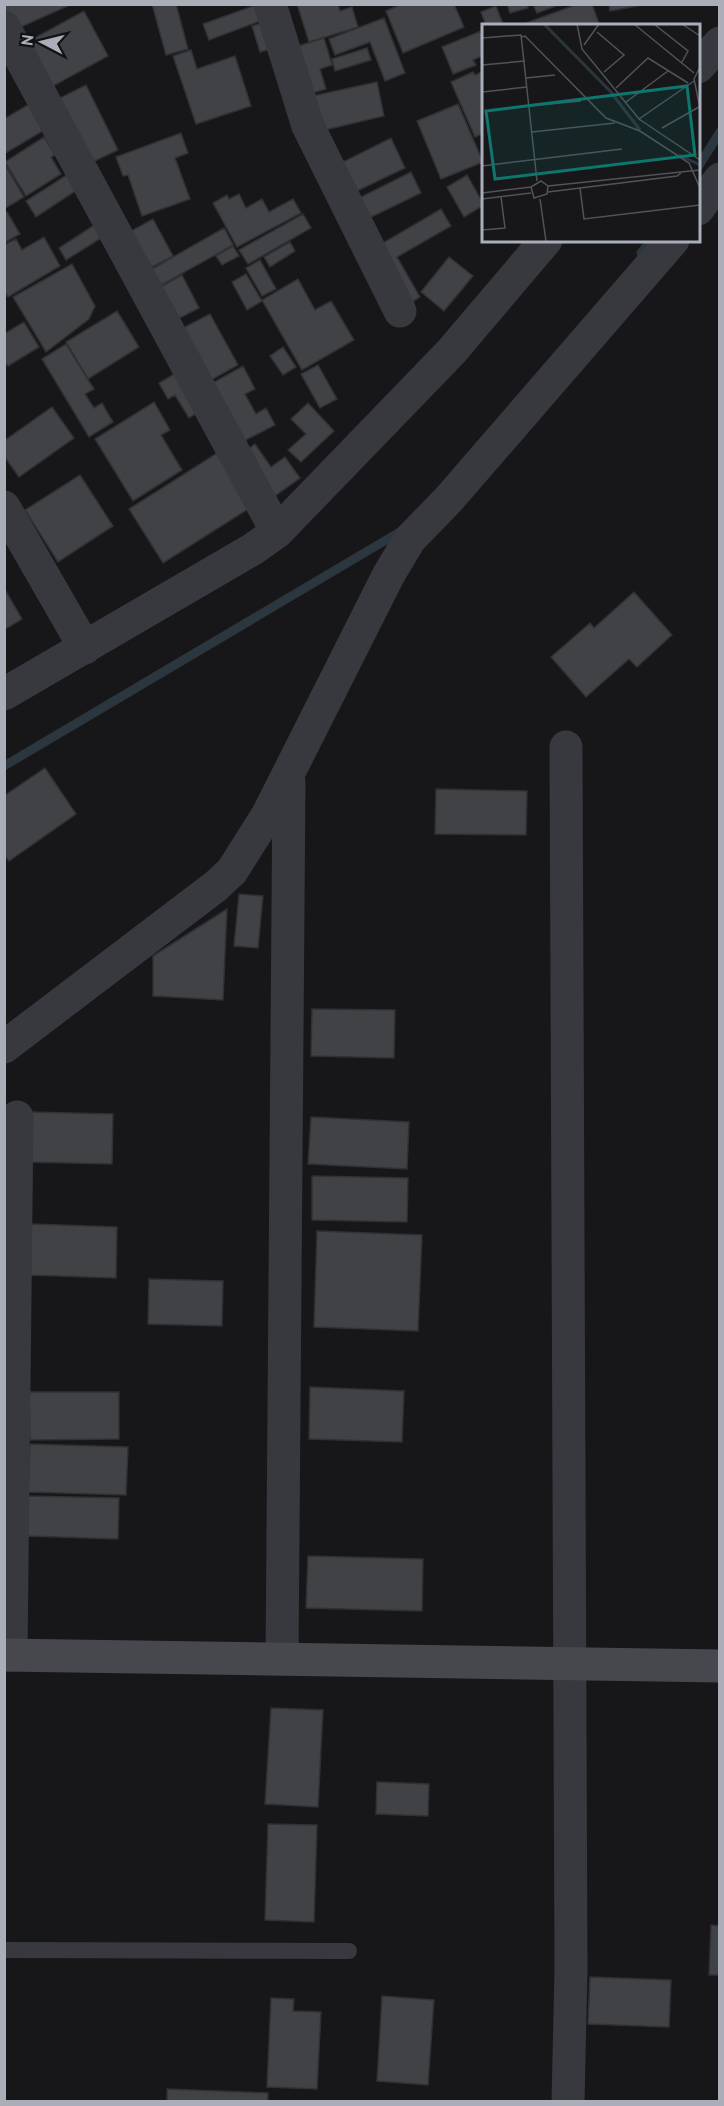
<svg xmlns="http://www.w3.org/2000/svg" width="724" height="2106" font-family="Overpass,sans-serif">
<rect width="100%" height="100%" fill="#171719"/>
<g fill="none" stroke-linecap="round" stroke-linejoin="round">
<path stroke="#2c363e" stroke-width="9" d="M 698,167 L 720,132
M 641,253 L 651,240
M 4,766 L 403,530"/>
</g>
<path fill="#414246" stroke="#313135" stroke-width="1.5" d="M 4,4 L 72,4 L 23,26 L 7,25 L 4,19 Z
M 152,4 L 176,4 L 188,49 L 166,55 Z
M 259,4 L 268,18 L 209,40 L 203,24 Z
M 297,4 L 338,4 L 340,11 L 352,7 L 358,27 L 309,42 Z
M 402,4 L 454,4 L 464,27 L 403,53 L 386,11 Z
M 507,4 L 527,4 L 528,8 L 510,13 Z
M 533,4 L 561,4 L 537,13 Z
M 578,4 L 592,4 L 600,26 L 518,26 Z
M 609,4 L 647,4 L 610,11 Z
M 496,6 L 503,24 L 486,26 L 481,12 Z
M 84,11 L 108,56 L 53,86 L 29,41 Z
M 384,18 L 405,73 L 385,81 L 370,42 L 335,55 L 329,39 Z
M 269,21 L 277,47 L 260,52 L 252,26 Z
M 481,31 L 484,38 L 484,55 L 473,60 L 476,65 L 453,74 L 442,47 Z
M 324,38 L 332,65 L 320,69 L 326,89 L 309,94 L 295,47 Z
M 367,48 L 371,60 L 335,71 L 332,59 Z
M 191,50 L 197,69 L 235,56 L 251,106 L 196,124 L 173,56 Z
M 484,71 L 484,133 L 475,137 L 451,82 L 473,72 L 475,75 Z
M 377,82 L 384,116 L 316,132 L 308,97 Z
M 86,85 L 118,150 L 86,165 L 54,101 Z
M 31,103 L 46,129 L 4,154 L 4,119 Z
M 458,104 L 483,162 L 441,179 L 417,121 Z
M 181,133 L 188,153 L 175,158 L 190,199 L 142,216 L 128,175 L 123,176 L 116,157 Z
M 44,137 L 55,155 L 51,157 L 61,174 L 26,196 L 5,162 Z
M 391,138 L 405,168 L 355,192 L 341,163 Z
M 4,163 L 24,197 L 4,209 Z
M 73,171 L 83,186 L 36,217 L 26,201 Z
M 411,172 L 421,193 L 367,219 L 357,199 Z
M 467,175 L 484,205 L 464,217 L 447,187 Z
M 239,194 L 246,208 L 262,199 L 269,212 L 293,199 L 301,213 L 237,247 L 213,203 L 227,195 L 229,199 Z
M 441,209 L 451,226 L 397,257 L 420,297 L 409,304 L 376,247 Z
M 7,212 L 20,234 L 4,243 L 4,213 Z
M 303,214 L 311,228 L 248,264 L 239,250 Z
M 153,219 L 173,256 L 144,271 L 124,235 Z
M 99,222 L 106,235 L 66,260 L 59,248 Z
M 224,228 L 233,245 L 154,289 L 145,273 Z
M 44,237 L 60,266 L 8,297 L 4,291 L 4,245 L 16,239 L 22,250 Z
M 290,242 L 295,251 L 270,267 L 264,257 Z
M 233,246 L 239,256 L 222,265 L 216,256 Z
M 449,257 L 473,276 L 444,311 L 421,292 Z
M 260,260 L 276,289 L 262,296 L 246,268 Z
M 72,264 L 95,306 L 89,319 L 46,352 L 13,297 Z
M 246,274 L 262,301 L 247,310 L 232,282 Z
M 182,275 L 199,308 L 172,322 L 155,290 Z
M 298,279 L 315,310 L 331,301 L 354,340 L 302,370 L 262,300 Z
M 117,311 L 139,347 L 88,379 L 66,342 Z
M 210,314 L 238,365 L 211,380 L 183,328 Z
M 24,322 L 39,347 L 8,366 L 4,361 L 4,334 Z
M 66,344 L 94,389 L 85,394 L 94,408 L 102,403 L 113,422 L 89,437 L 42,359 Z
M 283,347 L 296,367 L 283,375 L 270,356 Z
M 318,365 L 337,399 L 320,408 L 301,374 Z
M 243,366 L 255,389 L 245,394 L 256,414 L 266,408 L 275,425 L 238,444 L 207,386 Z
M 181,370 L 203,409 L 189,418 L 175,395 L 168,399 L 159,383 Z
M 154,402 L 170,430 L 161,435 L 182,470 L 133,501 L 95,439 Z
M 308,403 L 334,431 L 301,462 L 288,450 L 306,434 L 291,419 Z
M 52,407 L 74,438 L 19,477 L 4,456 L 4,441 Z
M 255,444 L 271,467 L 285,457 L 300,478 L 272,498 L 241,454 Z
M 222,450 L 256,504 L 163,563 L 129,509 Z
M 80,475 L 113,526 L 58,562 L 25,510 Z
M 4,588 L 22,619 L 4,630 Z
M 634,592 L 672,635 L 637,667 L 629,659 L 586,697 L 551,657 L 590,623 L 594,628 Z
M 45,768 L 76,814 L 9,861 L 4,855 L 4,796 Z
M 436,789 L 527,791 L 526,835 L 435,834 Z
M 239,894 L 263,896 L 258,948 L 234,946 Z
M 227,909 L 223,1000 L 153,996 L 153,956 Z
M 312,1009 L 395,1010 L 394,1058 L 311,1056 Z
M 29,1112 L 113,1114 L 112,1164 L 28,1162 Z
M 311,1117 L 409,1122 L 407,1169 L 308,1164 Z
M 312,1176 L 408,1178 L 407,1222 L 312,1220 Z
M 31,1224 L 117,1227 L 116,1278 L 29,1275 Z
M 317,1231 L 422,1235 L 418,1331 L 314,1327 Z
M 149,1279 L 223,1281 L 222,1326 L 148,1324 Z
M 310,1387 L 404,1391 L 402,1442 L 309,1439 Z
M 29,1392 L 119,1392 L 119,1439 L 30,1440 Z
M 30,1444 L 128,1447 L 126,1495 L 28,1492 Z
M 27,1496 L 119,1498 L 118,1539 L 26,1536 Z
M 308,1556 L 423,1559 L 422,1611 L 306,1608 Z
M 271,1708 L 323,1710 L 318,1807 L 265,1804 Z
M 377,1782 L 429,1784 L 428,1816 L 376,1814 Z
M 268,1824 L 317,1825 L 314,1922 L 265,1920 Z
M 711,1925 L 720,1926 L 720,1975 L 709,1975 Z
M 590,1977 L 671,1980 L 669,2027 L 588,2024 Z
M 382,1996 L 434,2000 L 428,2085 L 377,2081 Z
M 271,1998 L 294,1999 L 293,2011 L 321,2012 L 317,2089 L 267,2087 Z
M 167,2089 L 268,2093 L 268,2102 L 167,2102 Z"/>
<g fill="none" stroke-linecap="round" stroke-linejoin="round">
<path stroke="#38393e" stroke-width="16" d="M 4,1950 L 349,1951"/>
<path stroke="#38393e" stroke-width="33" d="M 270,4 L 308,126 L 400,311
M 4,27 L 277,532
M 698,67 L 720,43
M 698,209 L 720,179
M 4,507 L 85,648
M 4,694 L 253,549 L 277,532 L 451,352 L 546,240
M 566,747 L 571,1969 L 568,2102
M 4,1047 L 216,886 L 232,871 L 268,814 L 389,574 L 410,539 L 448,500 L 673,240
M 11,1655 L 17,1117
M 282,1659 L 289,782"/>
<path stroke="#46484e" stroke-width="33" d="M 4,1655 L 720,1666"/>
</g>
<g transform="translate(482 24)">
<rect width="218" height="218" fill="#171719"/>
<path fill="none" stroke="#2c363e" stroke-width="3" d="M 62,0 L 128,67 L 158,106M 197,131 L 218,141"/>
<path fill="none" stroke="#515359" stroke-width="1.5" d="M 95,0 L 100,25 L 157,95 L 218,136M 152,0 L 212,49M 172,0 L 206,27 L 200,38M 200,0 L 218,12M 115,8 L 142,31 L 122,48M 40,13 L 43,12 L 124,94 L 158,107 L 207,139 L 218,164M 0,14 L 39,11 L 55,157M 102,21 L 117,0M 0,41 L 43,37M 218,43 L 212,55 L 218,84M 44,54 L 73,51M 134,64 L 166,34 L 206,59M 0,68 L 45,63M 144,78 L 186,47M 47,82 L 99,77M 157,95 L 212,57M 180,104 L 217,83M 50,108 L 133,99M 0,142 L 140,125M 66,162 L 218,146M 98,164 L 102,195 L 218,181M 66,168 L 195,152 L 199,149M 0,169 L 49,163 L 59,157 L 66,162 L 65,170 L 52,174 L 49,163M 0,175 L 49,169M 58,175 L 64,217M 0,206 L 23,204 L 19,173"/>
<path fill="#0f766e" fill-opacity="0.15" stroke="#0f766e" stroke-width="3" d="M 205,62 L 213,131 L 13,155 L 4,87 Z"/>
<rect width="218" height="218" fill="none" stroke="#a9aeb9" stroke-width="3"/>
</g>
<rect width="724" height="2106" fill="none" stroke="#a9aeb9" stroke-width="12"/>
<g transform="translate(42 42) rotate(277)" stroke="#121214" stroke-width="4.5" paint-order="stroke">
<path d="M0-4.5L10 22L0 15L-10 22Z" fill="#a9aeb9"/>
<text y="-9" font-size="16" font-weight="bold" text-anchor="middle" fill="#a9aeb9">N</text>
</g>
</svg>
